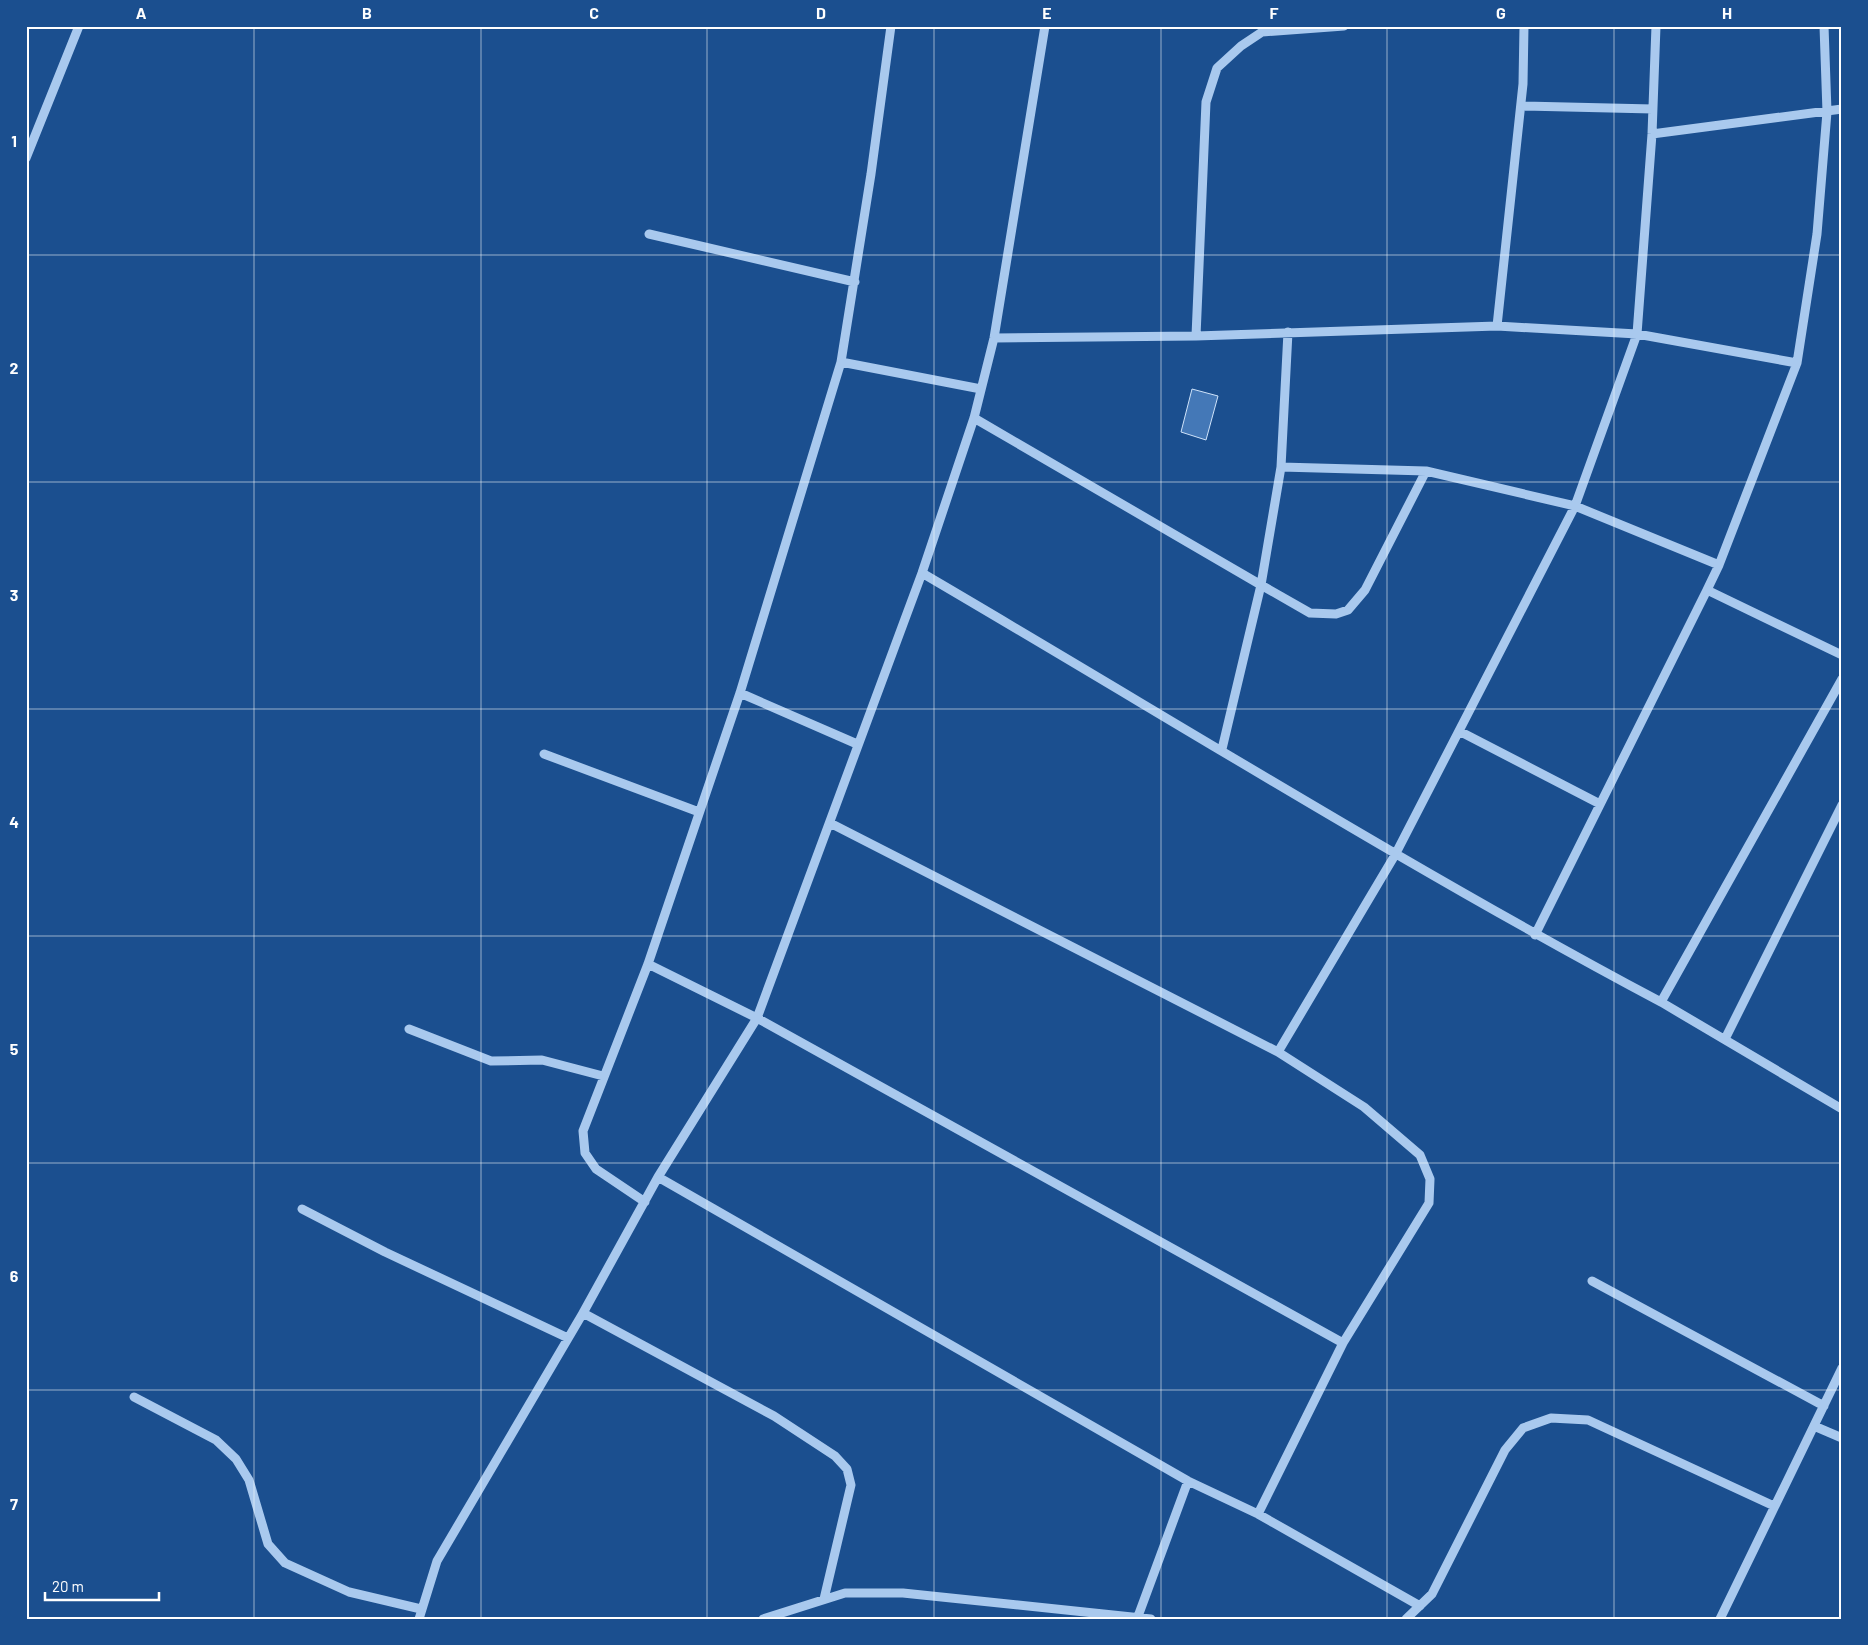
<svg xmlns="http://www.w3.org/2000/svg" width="1868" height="1645" font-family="Barlow,sans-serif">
<rect width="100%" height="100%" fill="#1b4f8f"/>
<path fill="#4478b7" stroke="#cfe3fa" d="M 1192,389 L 1218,396 L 1206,440 L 1181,432 Z"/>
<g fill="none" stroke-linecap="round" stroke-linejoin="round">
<path stroke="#a9c9ee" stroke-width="9" d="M 1521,106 L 1653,109
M 1652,134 L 1842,109
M 26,158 L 79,26
M 649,234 L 855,282
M 1497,326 L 1637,334 L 1797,363
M 1196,336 L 1206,102 L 1217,68 L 1241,46 L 1262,32 L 1344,26
M 994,338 L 1196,336 L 1497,326 L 1523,84 L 1524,26
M 841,362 L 981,389
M 974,418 L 1261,585 L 1281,467 L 1288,332
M 1281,467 L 1426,471 L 1575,506 L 1719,565 L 1707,590 L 1842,655
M 1719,565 L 1797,363 L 1817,234 L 1827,112 L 1824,26
M 922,573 C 1168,717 1409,868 1661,1002 L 1842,679
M 740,693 L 857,744
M 1459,731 L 1600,804
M 1222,749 L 1261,585 L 1310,613 L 1336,614 L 1348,610 L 1365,590 L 1426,471
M 544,754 L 699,812
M 830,823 L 1278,1052 L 1364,1107 L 1420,1155 L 1430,1179 L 1429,1203 L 1343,1343 L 1258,1514
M 1535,935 L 1707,590
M 648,964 L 757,1018 L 1343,1343
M 1661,1002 L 1842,1109
M 409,1029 L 491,1061 L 542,1060 L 603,1076
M 1725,1039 L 1842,805
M 1278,1052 L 1395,855 L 1575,506 L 1637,334 L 1652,134 L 1656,26
M 658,1177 L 1188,1481 L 1258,1514 L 1420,1606
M 645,1202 L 596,1169 L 585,1153 L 583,1131 L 648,964 L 740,693 L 841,362 L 871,174 L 891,26
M 302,1209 L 385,1252 L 568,1338
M 1592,1281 L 1824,1406
M 583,1313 L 774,1416 L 835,1456 L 847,1469 L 851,1485 L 824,1599
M 134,1397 L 216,1440 L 236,1459 L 249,1480 L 268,1544 L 285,1563 L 349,1592 L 421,1609
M 1814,1426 L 1842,1438
M 419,1619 L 437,1561 L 583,1313 L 658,1177 L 757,1018 L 922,573 L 974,418 L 994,338 L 1045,26
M 763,1619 L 845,1593 L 903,1593 L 1151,1619
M 1137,1619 L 1188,1481
M 1406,1619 L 1432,1594 L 1505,1450 L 1523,1428 L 1551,1418 L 1588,1420 L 1774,1506
M 1720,1619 L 1842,1368"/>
</g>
<path fill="none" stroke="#fff" stroke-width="1" stroke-opacity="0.55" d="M 254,26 L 254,1619M 481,26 L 481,1619M 707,26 L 707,1619M 934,26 L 934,1619M 1161,26 L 1161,1619M 1387,26 L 1387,1619M 1614,26 L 1614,1619M 26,255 L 1842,255M 26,482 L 1842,482M 26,709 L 1842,709M 26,936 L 1842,936M 26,1163 L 1842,1163M 26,1390 L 1842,1390"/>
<rect width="1868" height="1645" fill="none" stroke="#1b4f8f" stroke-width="55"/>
<path d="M45 1592v8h114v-8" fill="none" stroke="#ffffff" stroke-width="2.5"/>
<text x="52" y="1592" font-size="15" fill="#ffffff" stroke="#1b4f8f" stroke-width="4" paint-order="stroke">20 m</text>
<rect x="28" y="28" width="1812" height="1590" fill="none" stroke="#fff" stroke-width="2"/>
<g font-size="16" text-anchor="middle" font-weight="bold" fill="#fff">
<text x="141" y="19">A</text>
<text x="367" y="19">B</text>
<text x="594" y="19">C</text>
<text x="821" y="19">D</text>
<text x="1047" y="19">E</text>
<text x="1274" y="19">F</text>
<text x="1501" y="19">G</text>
<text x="1727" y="19">H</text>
<text x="14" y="147">1</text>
<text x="14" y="374">2</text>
<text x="14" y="601">3</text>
<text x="14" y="828">4</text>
<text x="14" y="1055">5</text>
<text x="14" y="1282">6</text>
<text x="14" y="1510">7</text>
</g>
</svg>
